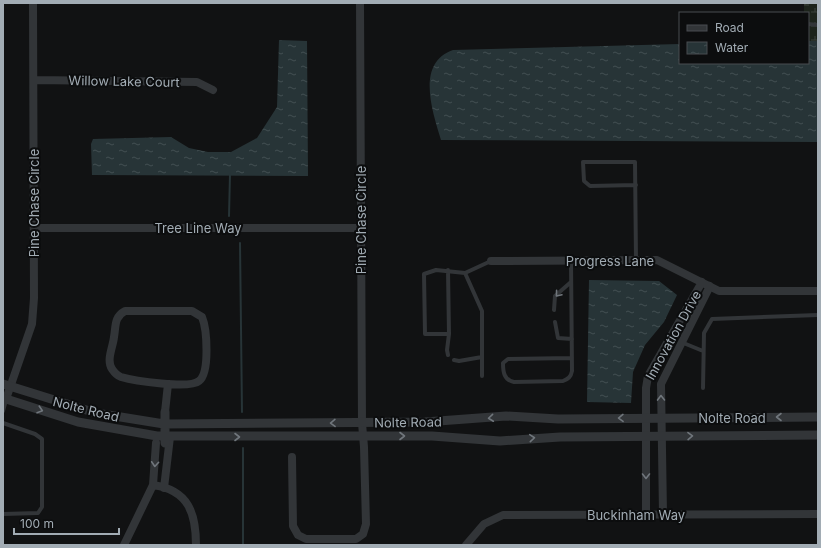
<svg xmlns="http://www.w3.org/2000/svg" width="821" height="548" font-family="Inter,sans-serif">
<defs>
<pattern id="wetland-marsh" width="20" height="14" patternUnits="userSpaceOnUse"><rect width="20" height="14" fill="#1c231b"/><path d="M1 5h8M5 5V1M11 12h8M15 12V8" fill="none" stroke="#3a403a"/></pattern>
<pattern id="water-ripples" width="26" height="14" patternUnits="userSpaceOnUse"><rect width="26" height="14" fill="#273437"/><path d="M2 4q2-2 4 0t4 0M15 11q2-2 4 0t4 0" fill="none" stroke="#434f52"/></pattern>
</defs>
<rect width="100%" height="100%" fill="#111213"/>
<path fill="url(#wetland-marsh)" d="M 804,3 L 818,3 L 818,41 L 808,41 L 808,13 L 804,13 Z"/>
<path fill="url(#water-ripples)" d="M 279,40 L 307,41 L 308,176 L 92,175 L 91,144 L 93,139 L 171,137 L 189,148 L 208,152 L 231,152 L 257,138 L 277,107 Z
M 808,41 L 818,41 L 818,142 L 441,140 C 433,113 415,63 453,50 L 680,44 L 680,63 L 808,63 Z
M 589,280 L 659,281 L 677,295 L 664,322 L 645,345 L 633,372 L 631,403 L 587,402 Z"/>
<g fill="none" stroke-linecap="round" stroke-linejoin="round">
<path stroke="#273437" stroke-width="2" d="M 229,216 L 230,174
M 240,243 L 242,412
M 243,448 L 243,545"/>
<path stroke="#323538" stroke-width="4" d="M 808,24 L 818,25
M 636,185 L 590,186 L 584,181 L 583,162 L 635,162 L 636,260
M 571,261 L 572,371 C 571,377 568,379 563,381 L 514,382 C 504,380 503,372 503,363 L 508,359 L 572,358
M 448,270 L 449,334 L 425,334 L 424,274 L 436,270 L 465,273 L 491,261
M 465,273 L 482,311 L 482,376
M 554,310 L 555,296 L 571,282
M 555,322 L 558,338 L 572,339
M 681,342 L 703,351
M 448,355 L 447,350 L 449,334
M 454,360 L 459,361 L 482,357
M 703,388 L 704,333 L 712,319 L 818,315
M 3,411 L 6,400
M 3,423 L 35,434 L 42,439 L 42,507 L 38,513 L 3,514"/>
<path stroke="#323538" stroke-width="8" d="M 34,80 L 197,82 L 213,90
M 35,228 L 361,228
M 491,261 L 657,260 L 719,291 L 818,291
M 125,311 L 192,311 L 202,317 C 207,329 210,373 199,381 C 190,389 134,381 121,377 C 118,376 114,372 112,369 C 106,360 113,347 114,337 C 116,326 114,317 125,311 Z
M 6,399 L 32,324 L 34,298 L 33,3
M 165,412 L 168,384
M 292,457 L 293,526 L 298,535 L 306,539 L 356,539 L 363,534 L 366,524 L 364,447 L 362,423 L 360,3
M 153,485 C 189,490 196,514 196,545
M 164,488 L 170,437
M 663,514 L 661,384 L 710,286
M 646,515 L 646,388 L 648,376 L 702,282
M 124,545 L 153,485 L 156,443
M 466,545 L 484,524 L 503,515 L 818,514"/>
<path stroke="#323538" stroke-width="9" d="M 3,384 L 96,413 L 164,424 L 425,422 L 506,416 L 558,419 L 818,417
M 3,398 L 78,422 L 157,436 L 432,436 L 500,441 L 560,437 L 818,435
M 165,443 L 165,412"/>
</g>
<defs><path id="oneway-chevron" d="M-2-3.5L2.5 0L-2 3.5" fill="none" stroke-width="1.6" stroke-linecap="round" stroke-linejoin="round"/></defs>
<g stroke="#70767c">
<use href="#oneway-chevron" transform="translate(558 294) rotate(130)"/>
<use href="#oneway-chevron" transform="translate(661 398) rotate(-91)"/>
<use href="#oneway-chevron" transform="translate(40 410) rotate(18)"/>
<use href="#oneway-chevron" transform="translate(779 417) rotate(180)"/>
<use href="#oneway-chevron" transform="translate(491 418) rotate(174)"/>
<use href="#oneway-chevron" transform="translate(621 418) rotate(179)"/>
<use href="#oneway-chevron" transform="translate(333 423) rotate(179)"/>
<use href="#oneway-chevron" transform="translate(402 436)"/>
<use href="#oneway-chevron" transform="translate(690 436) rotate(-1)"/>
<use href="#oneway-chevron" transform="translate(237 437)"/>
<use href="#oneway-chevron" transform="translate(532 438) rotate(-5)"/>
<use href="#oneway-chevron" transform="translate(155 464) rotate(94)"/>
<use href="#oneway-chevron" transform="translate(646 476) rotate(90)"/>
</g>
<g text-anchor="middle" stroke-width="4" stroke-linejoin="round" paint-order="stroke">
<g font-size="13" fill="#a2acb4" stroke="#0c0d0e">
<text transform="translate(124 81) rotate(1)" y="5">Willow Lake Court</text>
<text transform="translate(34 203) rotate(-90)" y="5">Pine Chase Circle</text>
<text transform="translate(361 220) rotate(-90)" y="5">Pine Chase Circle</text>
<text x="198" y="233">Tree Line Way</text>
<text x="610" y="266">Progress Lane</text>
<text transform="translate(673 335) rotate(-61)" y="5">Innovation Drive</text>
<text transform="translate(86 409) rotate(14)" y="5">Nolte Road</text>
<text x="732" y="423">Nolte Road</text>
<text transform="translate(408 422) rotate(-1)" y="5">Nolte Road</text>
<text x="636" y="520">Buckinham Way</text>
</g>
</g>
<rect width="821" height="548" fill="none" stroke="#a2acb4" stroke-width="8"/>
<rect x="679" y="12" width="130" height="52" fill="#0c0d0e" stroke="#484d50"/>
<rect x="687" y="25" width="20" height="6" fill="#323538" stroke="#484d50"/>
<text x="715" y="32" font-size="12" fill="#a2acb4">Road</text>
<rect x="687" y="42" width="20" height="12" fill="url(#water-ripples)" stroke="#484d50"/>
<text x="715" y="52" font-size="12" fill="#a2acb4">Water</text>
<path d="M14 528v6h105v-6" fill="none" stroke="#a2acb4" stroke-width="2"/>
<text x="20" y="528" font-size="12" fill="#a2acb4" stroke="#0c0d0e" stroke-width="3" paint-order="stroke">100 m</text>
</svg>
